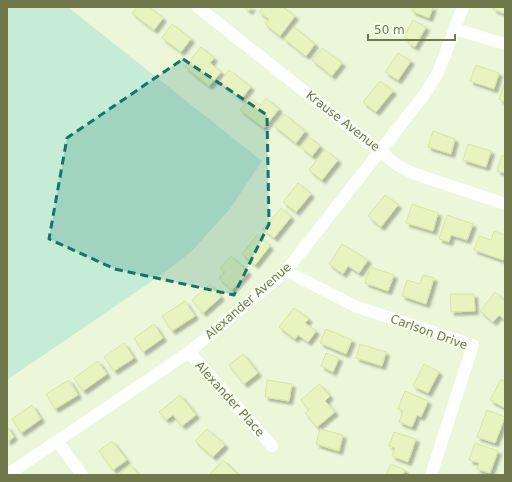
<svg xmlns="http://www.w3.org/2000/svg" width="512" height="482" font-family="'DejaVu Sans',sans-serif">
<defs>
<filter id="shadow"><feDropShadow dx="3.5" dy="3.5" stdDeviation="1" flood-color="#0004"/></filter>
</defs>
<rect width="100%" height="100%" fill="#f4fde8"/>
<path fill="#ecf7d9" d="M 68,7 L 505,7 L 505,475 L 7,475 L 7,380 L 161,275 L 191,252 L 230,209 L 262,161 Z"/>
<path fill="#c5ecd5" d="M 7,7 L 68,7 L 262,161 L 230,209 L 191,252 L 161,275 L 7,380 L 7,136 L 8,135 L 7,133 Z"/>
<path fill="#e8f3bf" stroke="#d8e69f" filter="url(#shadow)" d="M 137,7 L 149,7 L 163,18 L 154,30 L 132,13 Z
M 244,7 L 252,7 L 249,11 Z
M 263,7 L 277,7 L 279,8 L 280,7 L 283,7 L 295,16 L 280,36 L 265,24 L 269,19 L 259,12 Z
M 414,7 L 433,7 L 429,18 L 412,11 Z
M 494,7 L 505,7 L 505,14 L 493,9 Z
M 413,20 L 426,27 L 415,47 L 408,43 L 410,40 L 404,37 Z
M 172,24 L 191,39 L 181,52 L 162,38 Z
M 294,27 L 315,44 L 306,56 L 284,39 Z
M 201,47 L 214,58 L 210,63 L 221,72 L 209,86 L 185,67 Z
M 322,48 L 342,63 L 332,76 L 312,60 Z
M 398,53 L 411,61 L 398,80 L 385,72 Z
M 476,65 L 499,73 L 494,89 L 470,81 Z
M 229,70 L 251,87 L 241,99 L 220,82 Z
M 380,81 L 393,91 L 376,112 L 363,102 Z
M 505,82 L 505,102 L 499,99 Z
M 250,98 L 260,106 L 266,98 L 279,109 L 264,128 L 240,110 Z
M 284,114 L 305,131 L 296,143 L 274,126 Z
M 433,131 L 455,139 L 451,154 L 428,147 Z
M 309,137 L 320,146 L 312,156 L 301,147 Z
M 468,144 L 491,151 L 486,167 L 463,160 Z
M 325,150 L 338,160 L 322,180 L 309,170 Z
M 502,155 L 505,156 L 505,173 L 497,171 Z
M 298,183 L 311,194 L 296,212 L 283,202 Z
M 385,195 L 398,205 L 381,227 L 368,216 Z
M 412,204 L 438,213 L 433,231 L 406,223 Z
M 281,208 L 291,217 L 274,238 L 263,229 Z
M 447,215 L 473,224 L 467,240 L 451,235 L 449,242 L 439,239 Z
M 494,231 L 505,235 L 505,253 L 503,260 L 474,250 L 479,236 L 491,240 Z
M 257,235 L 270,246 L 255,265 L 242,254 Z
M 342,244 L 368,260 L 359,273 L 348,266 L 343,274 L 329,264 Z
M 231,256 L 248,272 L 232,290 L 219,278 L 225,272 L 220,268 Z
M 370,267 L 394,275 L 388,291 L 365,283 Z
M 423,275 L 434,278 L 426,304 L 402,296 L 407,280 L 420,284 Z
M 210,284 L 221,297 L 203,313 L 192,300 Z
M 495,292 L 505,301 L 505,320 L 499,315 L 493,322 L 480,311 Z
M 450,294 L 474,294 L 475,311 L 451,312 Z
M 185,301 L 195,316 L 172,331 L 162,316 Z
M 294,308 L 309,319 L 305,323 L 316,331 L 308,342 L 298,335 L 295,339 L 279,327 Z
M 154,324 L 163,338 L 143,352 L 134,338 Z
M 326,329 L 352,340 L 346,354 L 320,343 Z
M 124,343 L 134,358 L 114,371 L 104,357 Z
M 360,344 L 386,352 L 382,366 L 356,358 Z
M 326,353 L 339,358 L 333,372 L 321,366 Z
M 243,354 L 258,373 L 244,384 L 229,365 Z
M 98,361 L 107,374 L 83,391 L 74,378 Z
M 424,364 L 439,372 L 428,393 L 413,386 Z
M 501,379 L 505,382 L 505,408 L 490,400 Z
M 69,380 L 78,395 L 55,409 L 46,394 Z
M 267,380 L 292,384 L 289,401 L 265,397 Z
M 319,384 L 330,396 L 325,401 L 335,412 L 317,427 L 305,413 L 309,410 L 301,400 Z
M 405,391 L 428,401 L 421,417 L 417,415 L 412,427 L 399,422 L 403,411 L 398,409 Z
M 180,395 L 196,415 L 182,426 L 173,415 L 166,420 L 159,412 Z
M 32,405 L 41,419 L 21,433 L 12,419 Z
M 487,410 L 505,417 L 495,443 L 477,437 Z
M 7,426 L 14,437 L 7,442 Z
M 207,429 L 225,445 L 213,457 L 195,441 Z
M 320,429 L 343,435 L 339,451 L 316,444 Z
M 394,432 L 416,439 L 408,462 L 392,456 L 395,448 L 389,446 Z
M 112,441 L 127,460 L 113,470 L 99,451 Z
M 475,443 L 498,451 L 490,473 L 477,469 L 479,463 L 469,460 Z
M 223,460 L 238,475 L 209,475 Z
M 391,464 L 405,470 L 403,475 L 386,475 Z
M 130,465 L 139,475 L 119,475 Z"/>
<g fill="none" stroke-linecap="round" stroke-linejoin="round">
<path stroke="#fff" stroke-width="12" d="M 198,7 L 397,165 L 415,174 L 505,204
M 455,29 L 505,44
M 286,271 L 357,307 L 473,345 L 431,475
M 189,352 L 272,446
M 58,442 L 82,475
M 7,475 L 189,352 L 286,271 L 424,95 L 438,73 L 463,7"/>
</g>
<path fill="#0f766e" fill-opacity="0.2" stroke="#0f766e" stroke-width="3" stroke-dasharray="8 5" stroke-linejoin="round" d="M 183,59 L 267,115 L 269,224 L 234,295 L 115,269 L 49,239 L 67,138 Z"/>
<g text-anchor="middle" stroke-width="3" stroke-linejoin="round" paint-order="stroke">
<g font-size="12" fill="#70784b" stroke="#f8ffef">
<text transform="translate(343 121) rotate(38)" y="4">Krause Avenue</text>
<text transform="translate(248 301) rotate(-41)" y="4">Alexander Avenue</text>
<text transform="translate(429 332) rotate(20)" y="4">Carlson Drive</text>
<text transform="translate(230 399) rotate(48)" y="4">Alexander Place</text>
</g>
</g>
<rect width="512" height="482" fill="none" stroke="#70784b" stroke-width="16"/>
<path d="M368 34v6h87v-6" fill="none" stroke="#70784b" stroke-width="2"/>
<text x="374" y="34" font-size="12" fill="#70784b" stroke="#f8ffef" stroke-width="3" paint-order="stroke">50 m</text>
</svg>
